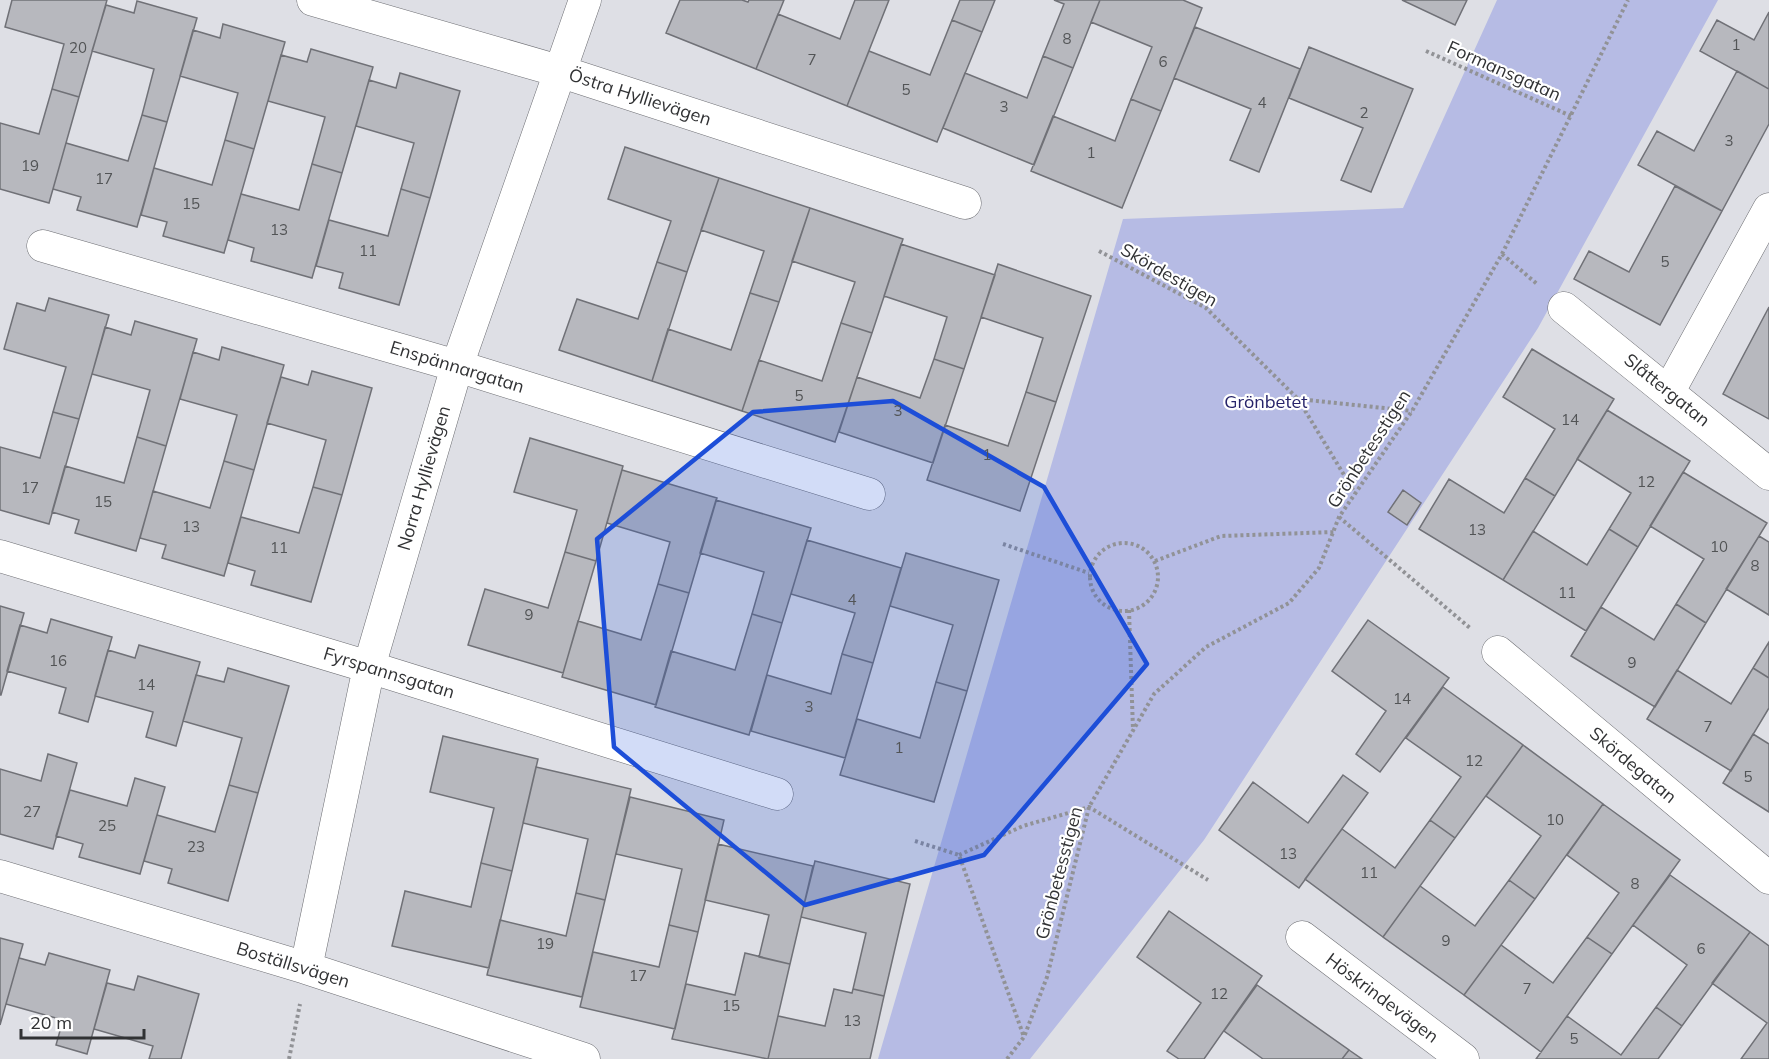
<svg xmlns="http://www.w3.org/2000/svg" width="1769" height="1059" font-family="Mulish,sans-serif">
<rect width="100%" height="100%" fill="#dedfe5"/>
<path fill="#b6bbe4" d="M 1497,0 L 1718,0 L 1538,328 L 1204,840 L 1030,1059 L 878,1059 L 1123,219 L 1403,208 Z"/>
<path fill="#b7b8be" stroke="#707177" stroke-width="1.5" d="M 12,0 L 107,0 L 79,97 L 52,89 L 64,44 L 5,27 Z
M 680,0 L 742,0 L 748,2 L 749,0 L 784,0 L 756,69 L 666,33 Z
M 855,0 L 889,0 L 847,106 L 756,69 L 778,14 L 840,39 Z
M 960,0 L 995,0 L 982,32 L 952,20 Z
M 1054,0 L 1100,0 L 1073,68 L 1043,56 L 1064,4 Z
M 1100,0 L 1183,0 L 1202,8 L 1161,111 L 1131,99 L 1152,47 L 1091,22 Z
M 1402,0 L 1467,0 L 1455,25 Z
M 137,1 L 197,18 L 167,122 L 142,115 L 154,69 L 92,51 L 106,5 L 134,13 Z
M 1769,12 L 1769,89 L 1700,51 L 1717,20 L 1754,40 Z
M 952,20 L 982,32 L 937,142 L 847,106 L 869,51 L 930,75 Z
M 223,24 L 285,42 L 254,149 L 225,140 L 238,93 L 180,76 L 193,30 L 220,38 Z
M 1195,27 L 1300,69 L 1259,172 L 1230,160 L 1251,109 L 1174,78 Z
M 1309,47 L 1413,89 L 1371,192 L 1341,180 L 1363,128 L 1289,98 Z
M 311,49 L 373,67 L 342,173 L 312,164 L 325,117 L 268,101 L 281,55 L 307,62 Z
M 1043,56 L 1073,68 L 1034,165 L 943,128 L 965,73 L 1027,98 Z
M 1737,71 L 1769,89 L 1769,124 L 1722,211 L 1638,165 L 1657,131 L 1694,151 Z
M 400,73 L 460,91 L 430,198 L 401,189 L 414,143 L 356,126 L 369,80 L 396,88 Z
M 52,89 L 79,97 L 49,203 L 0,189 L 0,123 L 39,134 Z
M 1131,99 L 1161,111 L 1122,208 L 1031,171 L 1053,116 L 1115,141 Z
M 142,115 L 167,122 L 137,227 L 77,210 L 81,197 L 53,189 L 66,143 L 128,161 Z
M 225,140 L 254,149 L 224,253 L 163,236 L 167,222 L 141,215 L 154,168 L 212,185 Z
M 625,147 L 719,178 L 687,272 L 657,262 L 671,221 L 608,199 Z
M 312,164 L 342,173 L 312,278 L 251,261 L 254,248 L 228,240 L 241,194 L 299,210 Z
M 719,178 L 810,208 L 779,302 L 750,293 L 764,251 L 701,230 Z
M 1675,186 L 1722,211 L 1660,325 L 1574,279 L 1589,251 L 1629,272 Z
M 401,189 L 430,198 L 399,305 L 339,288 L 343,273 L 316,266 L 329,220 L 388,236 Z
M 810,208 L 903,239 L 872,333 L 841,323 L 855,282 L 792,261 Z
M 901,244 L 995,275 L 964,369 L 934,359 L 947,317 L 884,296 Z
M 657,262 L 687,272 L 652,381 L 559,350 L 577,299 L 638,319 Z
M 998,264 L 1091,296 L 1056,402 L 1026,392 L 1043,338 L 981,317 Z
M 750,293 L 779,302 L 742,411 L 652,381 L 668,329 L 731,350 Z
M 49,298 L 109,315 L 79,419 L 53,412 L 66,367 L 4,349 L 17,303 L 45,311 Z
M 1769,307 L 1769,419 L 1723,394 Z
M 135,321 L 197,339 L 166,446 L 137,437 L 150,390 L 92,374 L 105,327 L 131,335 Z
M 841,323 L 872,333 L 835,442 L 742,411 L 759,360 L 822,381 Z
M 222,347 L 284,365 L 254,470 L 224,461 L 237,415 L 180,399 L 193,352 L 219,360 Z
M 1532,349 L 1614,399 L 1555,496 L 1525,478 L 1555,429 L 1503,397 Z
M 934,359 L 964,369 L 933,463 L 839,432 L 857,377 L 920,398 Z
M 312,371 L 372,388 L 342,495 L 313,487 L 326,440 L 267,423 L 281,377 L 308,385 Z
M 1026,392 L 1056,402 L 1020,511 L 927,480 L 945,425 L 1008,446 Z
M 1607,410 L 1690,461 L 1638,547 L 1609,529 L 1631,493 L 1577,459 Z
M 53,412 L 79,419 L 49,524 L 0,510 L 0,447 L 40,458 Z
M 137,437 L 166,446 L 136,551 L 75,533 L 79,520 L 52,512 L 65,466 L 124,483 Z
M 530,438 L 623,466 L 596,561 L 565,552 L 577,510 L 514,492 Z
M 224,461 L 254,470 L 224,576 L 162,558 L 166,545 L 140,538 L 153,491 L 210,508 Z
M 622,470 L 717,498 L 689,593 L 658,584 L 670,542 L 607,523 Z
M 1683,472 L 1767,523 L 1706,623 L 1676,604 L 1704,559 L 1650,526 Z
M 1525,478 L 1555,496 L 1503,580 L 1419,529 L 1449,479 L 1504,513 Z
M 313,487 L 342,495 L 311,602 L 251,585 L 255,571 L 228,563 L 241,517 L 299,533 Z
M 1403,490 L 1421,503 L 1407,525 L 1388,512 Z
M 716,500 L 811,528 L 782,623 L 752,614 L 764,572 L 700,553 Z
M 1609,529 L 1638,547 L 1586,631 L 1503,580 L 1533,531 L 1587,565 Z
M 1759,536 L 1769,542 L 1769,615 L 1726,589 Z
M 807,540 L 901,568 L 873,663 L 842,654 L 855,613 L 791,594 Z
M 565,552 L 596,561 L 563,673 L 468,645 L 485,589 L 548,608 Z
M 906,553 L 999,580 L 967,691 L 936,682 L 953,625 L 890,606 Z
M 658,584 L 689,593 L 656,705 L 562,677 L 578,621 L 641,640 Z
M 1676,604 L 1706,623 L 1655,707 L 1571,656 L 1601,607 L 1654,640 Z
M 0,606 L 24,613 L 1,695 L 0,695 Z
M 752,614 L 782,623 L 749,735 L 655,707 L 671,651 L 735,670 Z
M 51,619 L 112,637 L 88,722 L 59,713 L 66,688 L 7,671 L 20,625 L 47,633 Z
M 1368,620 L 1449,678 L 1380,772 L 1356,754 L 1386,711 L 1332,671 Z
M 1769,642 L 1769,678 L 1753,668 Z
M 139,645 L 200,662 L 176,746 L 146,737 L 153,712 L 95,696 L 108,650 L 135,658 Z
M 842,654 L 873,663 L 845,758 L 751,731 L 767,675 L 831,694 Z
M 228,668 L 289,686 L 258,793 L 229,785 L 242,738 L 183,721 L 196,675 L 224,682 Z
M 1753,668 L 1769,678 L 1769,708 L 1731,771 L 1647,719 L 1677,670 L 1731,704 Z
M 936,682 L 967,691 L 934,802 L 840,775 L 857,719 L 920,738 Z
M 1443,687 L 1523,745 L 1455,838 L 1430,820 L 1461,777 L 1406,738 Z
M 1753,734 L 1769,744 L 1769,812 L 1723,783 Z
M 443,736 L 538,759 L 512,871 L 481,863 L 494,808 L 430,792 Z
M 1523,745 L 1603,804 L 1535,899 L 1509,880 L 1541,836 L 1486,796 Z
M 48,754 L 77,763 L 53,849 L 0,834 L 0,769 L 41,781 Z
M 536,767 L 631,789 L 605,900 L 576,893 L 588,839 L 523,823 Z
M 1343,775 L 1368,793 L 1299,888 L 1219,830 L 1253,782 L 1308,823 Z
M 135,778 L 165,787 L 140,874 L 79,857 L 83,844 L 56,836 L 70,790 L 127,806 Z
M 229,785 L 258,793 L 228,901 L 168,883 L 172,869 L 144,861 L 157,815 L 215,832 Z
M 630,797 L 724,820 L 698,932 L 669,925 L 682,869 L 616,854 Z
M 1603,804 L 1680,860 L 1612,954 L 1587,937 L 1619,893 L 1567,855 Z
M 1430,820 L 1455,838 L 1383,937 L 1305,879 L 1342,829 L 1395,868 Z
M 718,844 L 813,866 L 790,964 L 759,957 L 769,915 L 705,900 Z
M 815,861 L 910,884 L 884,996 L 853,989 L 866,933 L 801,917 Z
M 481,863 L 512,871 L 489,968 L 392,946 L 405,891 L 471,907 Z
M 1670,875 L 1750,932 L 1682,1026 L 1656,1007 L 1687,965 L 1633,925 Z
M 1509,880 L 1535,899 L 1464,995 L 1383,937 L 1420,886 L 1475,926 Z
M 576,893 L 605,900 L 582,997 L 487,975 L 500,920 L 566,936 Z
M 1169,911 L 1262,976 L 1204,1059 L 1179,1059 L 1167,1051 L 1201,1003 L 1137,957 Z
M 669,925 L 698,932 L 675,1029 L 580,1007 L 593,952 L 659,967 Z
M 1750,932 L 1769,946 L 1769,1059 L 1741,1059 L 1767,1023 L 1712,983 Z
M 1587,937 L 1612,954 L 1541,1052 L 1464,995 L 1501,945 L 1553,983 Z
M 0,938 L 23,944 L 0,1025 Z
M 49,953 L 110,970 L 87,1054 L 56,1045 L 63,1020 L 6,1004 L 19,958 L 45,965 Z
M 745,953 L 790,964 L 768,1059 L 672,1039 L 686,984 L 735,995 Z
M 138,976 L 199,994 L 181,1059 L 149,1059 L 153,1046 L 94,1029 L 107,983 L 134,990 Z
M 1257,985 L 1349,1050 L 1342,1059 L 1263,1059 L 1224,1031 Z
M 834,989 L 852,993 L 853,989 L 884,996 L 870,1059 L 768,1059 L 778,1016 L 825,1026 Z
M 1656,1007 L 1682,1026 L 1658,1059 L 1536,1059 L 1567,1016 L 1621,1055 Z
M 1349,1050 L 1362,1059 L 1342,1059 Z"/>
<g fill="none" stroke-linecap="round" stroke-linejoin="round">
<g stroke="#6d6e73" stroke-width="33">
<path id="street" d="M 313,0 L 559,71 L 965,203
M 43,246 L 457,366 L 869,494
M 1564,308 L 1769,474
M 1669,391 L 1769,209
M 0,556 L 369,667 L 777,794
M 1498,652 L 1769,878
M 0,876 L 306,968 L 584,1059
M 1302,937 L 1463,1059
M 306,968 L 369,667 L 457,366 L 585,0"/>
</g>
<path stroke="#919296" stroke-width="4" stroke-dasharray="3 3" stroke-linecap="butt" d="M 1426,51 L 1571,116
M 1099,251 L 1206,308 L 1298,399 L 1355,493
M 1502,254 L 1537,284
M 1298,399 L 1412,411
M 1339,517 L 1470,628
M1090 577a34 34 0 1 1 68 0a34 34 0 1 1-68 0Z
M 1003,544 L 1089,573
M 1155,561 L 1221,536 L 1334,532
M 1129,610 L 1133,730
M 915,841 L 959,855 L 1024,1037
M 959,855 L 1023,826 L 1089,807 L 1208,880
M 289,1059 L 300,1004
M 1007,1059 L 1024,1037 L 1047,977 L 1089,807 L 1154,694 L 1206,647 L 1289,603 L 1319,568 L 1339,517 L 1412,411 L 1502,254 L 1628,0"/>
<use href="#street" stroke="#fff" stroke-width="32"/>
</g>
<path fill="#1d4ed8" fill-opacity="0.2" stroke="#1d4ed8" stroke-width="4.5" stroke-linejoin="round" d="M 893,401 L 1044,487 L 1147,664 L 984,855 L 805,905 L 614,747 L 597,539 L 753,412 Z"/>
<g text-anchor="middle" stroke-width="4.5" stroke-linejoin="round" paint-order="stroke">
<g font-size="15" fill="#525456">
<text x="1067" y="44">8</text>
<text x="1736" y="50">1</text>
<text x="78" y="53">20</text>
<text x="812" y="65">7</text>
<text x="1163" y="67">6</text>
<text x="906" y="95">5</text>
<text x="1262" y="108">4</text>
<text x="1004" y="112">3</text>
<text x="1364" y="118">2</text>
<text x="1729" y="146">3</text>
<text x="1091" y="158">1</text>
<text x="30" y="171">19</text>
<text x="104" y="184">17</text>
<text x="191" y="209">15</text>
<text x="279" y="235">13</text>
<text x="368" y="256">11</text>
<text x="1665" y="267">5</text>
<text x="799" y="401">5</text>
<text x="898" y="416">3</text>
<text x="1570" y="425">14</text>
<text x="987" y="460">1</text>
<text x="1646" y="487">12</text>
<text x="30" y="493">17</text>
<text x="103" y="507">15</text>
<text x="191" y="532">13</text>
<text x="1477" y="535">13</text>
<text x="1719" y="552">10</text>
<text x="279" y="553">11</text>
<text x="1755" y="571">8</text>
<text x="1567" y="598">11</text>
<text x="852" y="605">4</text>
<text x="529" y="620">9</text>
<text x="58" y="666">16</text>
<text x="1632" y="668">9</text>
<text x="146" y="690">14</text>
<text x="1402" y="704">14</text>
<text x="809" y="712">3</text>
<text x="1708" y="732">7</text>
<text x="899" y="753">1</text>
<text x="1474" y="766">12</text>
<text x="1748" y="782">5</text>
<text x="32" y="817">27</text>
<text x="1555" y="825">10</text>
<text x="107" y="831">25</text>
<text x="196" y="852">23</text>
<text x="1288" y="859">13</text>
<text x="1369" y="878">11</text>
<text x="1635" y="889">8</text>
<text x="1446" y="946">9</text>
<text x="545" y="949">19</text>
<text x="1701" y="954">6</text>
<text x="638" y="981">17</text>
<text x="1527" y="994">7</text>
<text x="1219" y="999">12</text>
<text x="731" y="1011">15</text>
<text x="852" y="1026">13</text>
<text x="1574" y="1044">5</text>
</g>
<g font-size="18" fill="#313234" stroke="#fff">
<text transform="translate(1504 71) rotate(24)" y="6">Formansgatan</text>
<text transform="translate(640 97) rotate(18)" y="6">Östra Hyllievägen</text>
<text transform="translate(1169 275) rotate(30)" y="6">Skördestigen</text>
<text transform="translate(457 367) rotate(17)" y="6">Enspännargatan</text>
<text transform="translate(1667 390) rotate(39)" y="6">Slåttergatan</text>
<text transform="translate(1369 449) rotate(-57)" y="6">Grönbetesstigen</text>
<text transform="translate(424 478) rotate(-74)" y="6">Norra Hyllievägen</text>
<text transform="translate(389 673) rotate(17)" y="6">Fyrspannsgatan</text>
<text transform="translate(1633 765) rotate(40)" y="6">Skördegatan</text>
<text transform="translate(1059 873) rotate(-75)" y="6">Grönbetesstigen</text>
<text transform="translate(293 965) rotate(17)" y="6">Boställsvägen</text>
<text transform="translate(1382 998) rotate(37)" y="6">Höskrindevägen</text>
</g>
<g font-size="18" fill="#262369" stroke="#fff">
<text x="1266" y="408">Grönbetet</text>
</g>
</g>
<path d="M21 1029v9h123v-9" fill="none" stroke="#313234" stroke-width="3"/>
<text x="30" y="1029" font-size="18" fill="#313234" stroke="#ffffff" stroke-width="4.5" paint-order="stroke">20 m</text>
</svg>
